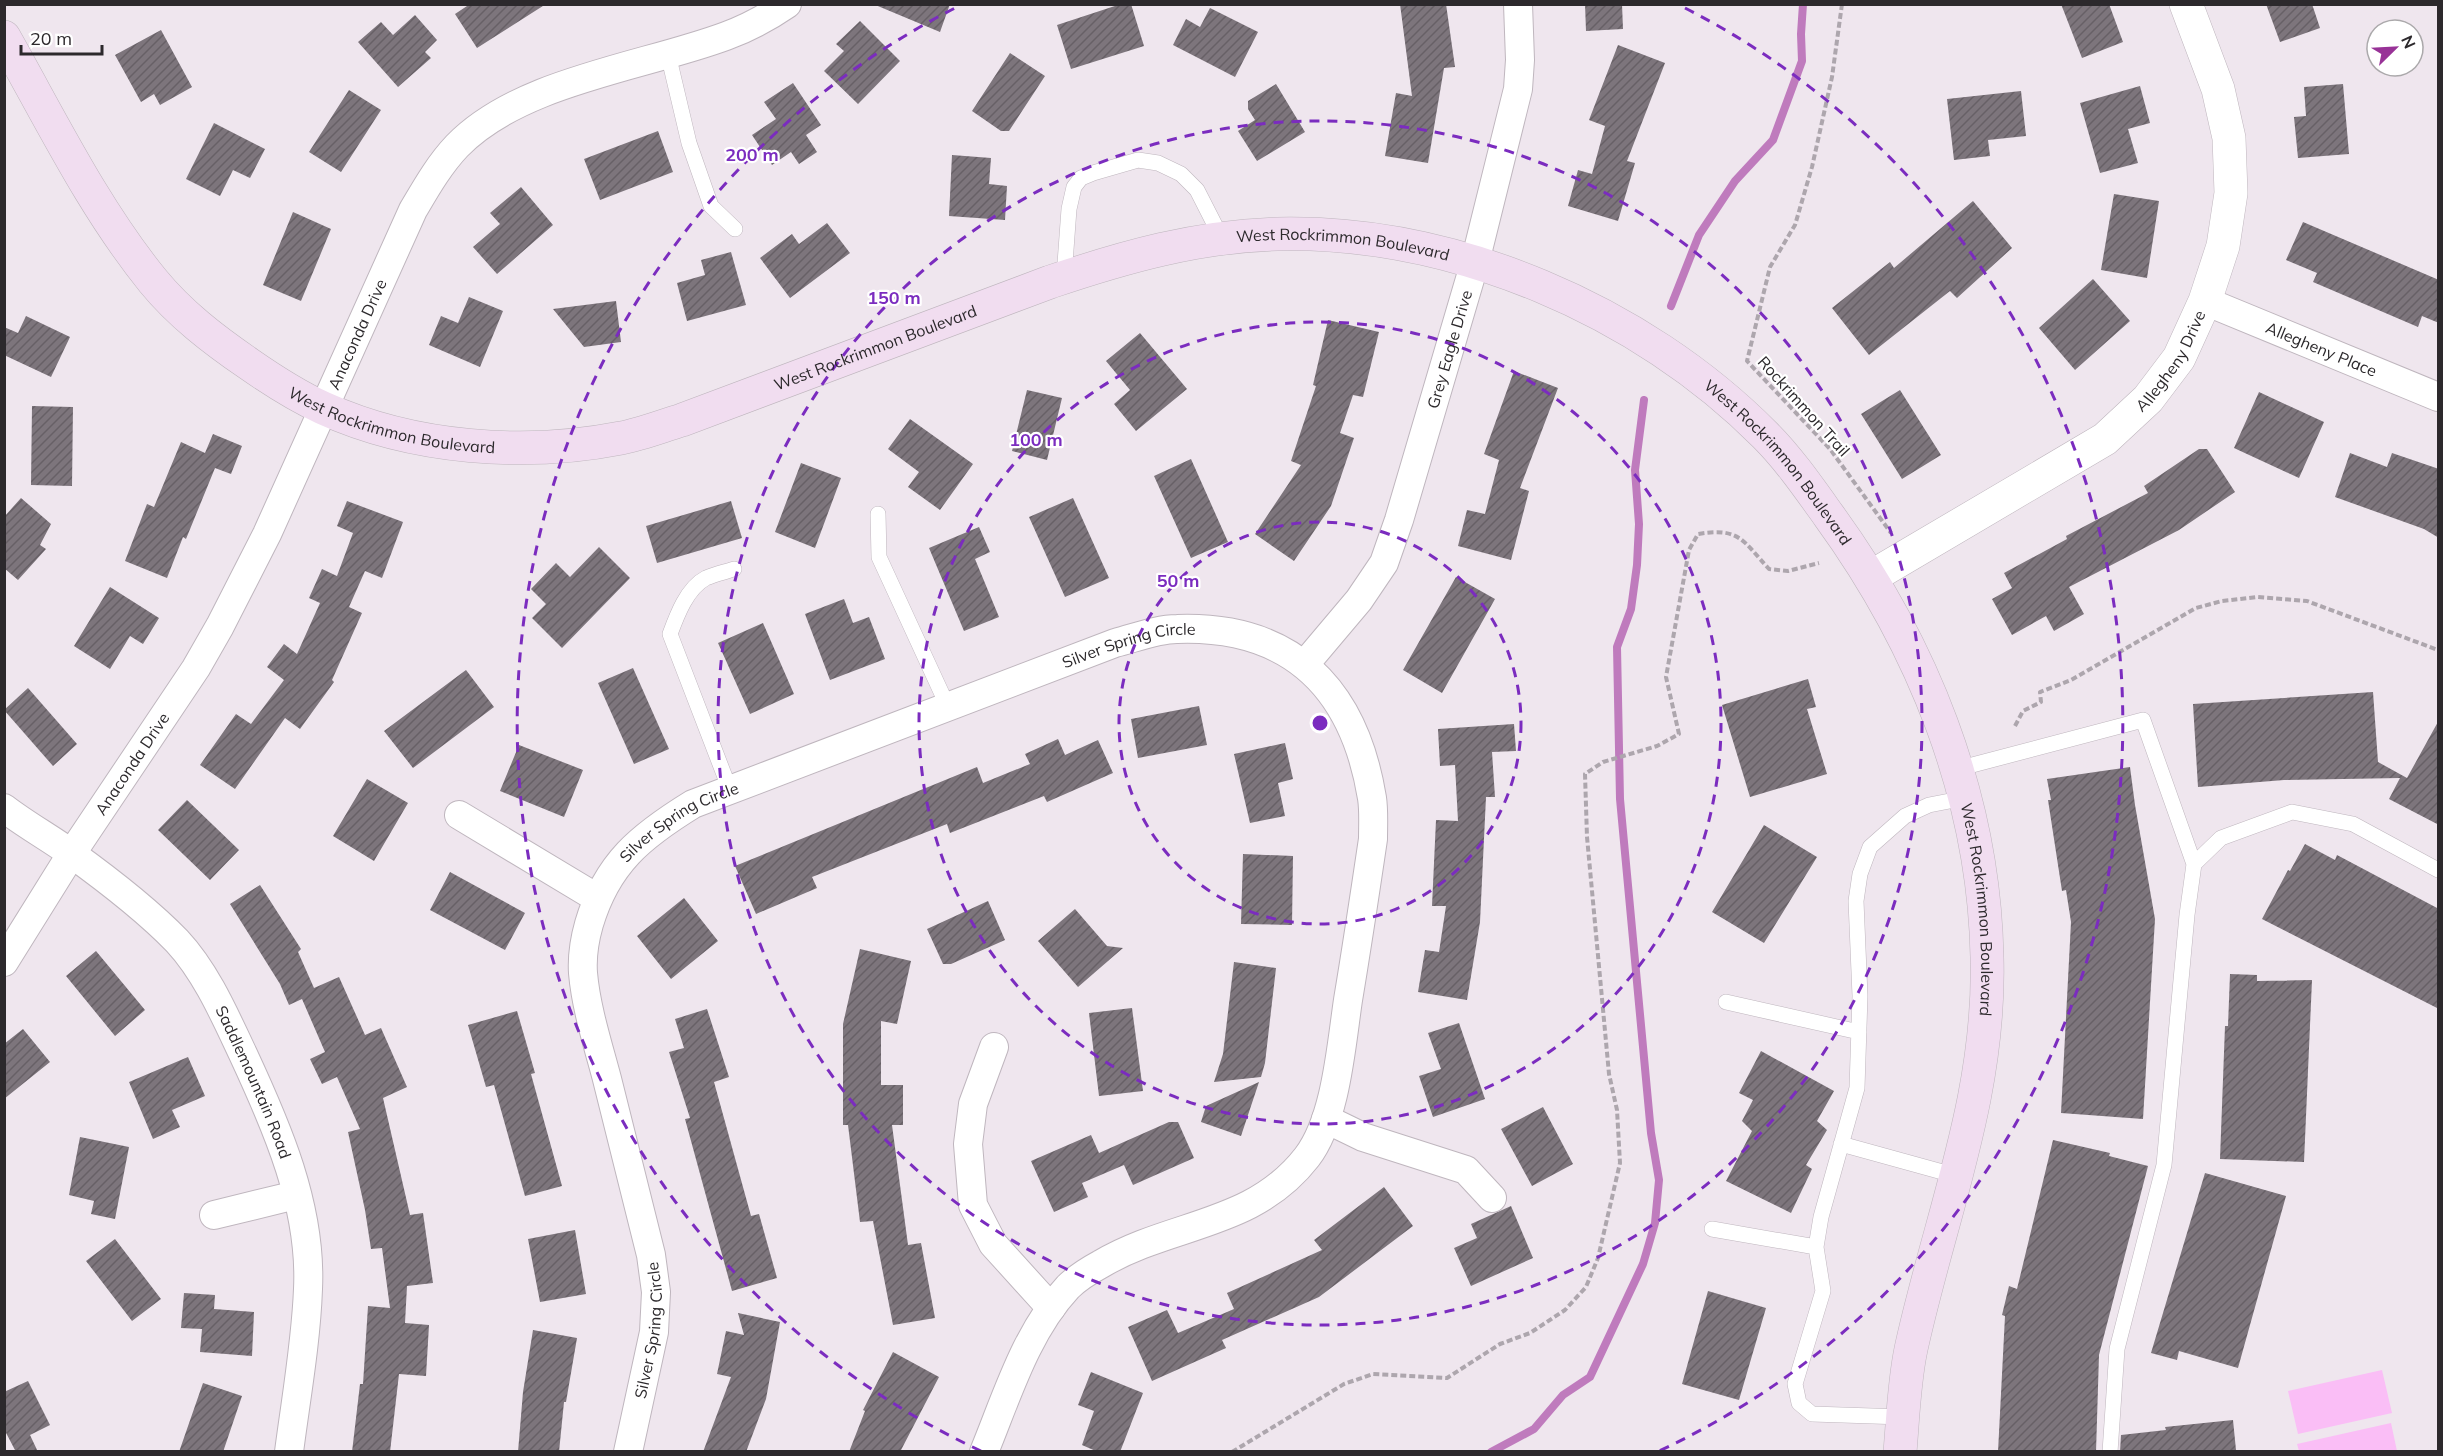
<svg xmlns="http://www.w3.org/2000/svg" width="2443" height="1456" font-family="Mulish,sans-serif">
<defs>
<pattern id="building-hatch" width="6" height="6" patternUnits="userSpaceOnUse" patternTransform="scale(1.5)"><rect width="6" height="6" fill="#7d757c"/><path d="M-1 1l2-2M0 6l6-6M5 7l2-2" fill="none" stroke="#676066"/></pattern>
</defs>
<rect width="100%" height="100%" fill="#efe6ee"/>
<path fill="#fabef6" d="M 2382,1370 L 2392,1413 L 2298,1434 L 2288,1391 Z
M 2391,1423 L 2397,1451 L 2299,1451 L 2297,1444 Z"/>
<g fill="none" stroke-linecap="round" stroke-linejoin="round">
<path stroke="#bf7bbd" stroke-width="8" d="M 1671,306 L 1699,235 L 1735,181 L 1773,140 L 1802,61 L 1801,34 L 1803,4
M 1491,1452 L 1534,1429 L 1563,1395 L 1590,1377 L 1643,1264 L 1655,1223 L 1659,1180 L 1651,1133 L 1620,799 L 1617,647 L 1631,609 L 1637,565 L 1639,524 L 1635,470 L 1644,400"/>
</g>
<path fill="url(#building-hatch)" d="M 470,4 L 546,4 L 477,48 L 455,14 Z
M 873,4 L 950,4 L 940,32 Z
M 1121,4 L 1131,4 L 1144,46 L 1071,69 L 1057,25 Z
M 1400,4 L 1446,4 L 1455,67 L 1444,68 L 1428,163 L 1385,156 L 1396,93 L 1412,96 Z
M 1585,4 L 1622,4 L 1623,29 L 1586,31 Z
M 2061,4 L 2109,4 L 2123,42 L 2082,58 Z
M 2266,4 L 2312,4 L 2320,28 L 2280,42 Z
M 1210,8 L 1258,32 L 1235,77 L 1173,45 L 1186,19 L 1200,27 Z
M 415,15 L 437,40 L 425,52 L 431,58 L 398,87 L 358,42 L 381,22 L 393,35 Z
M 860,21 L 900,61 L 858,104 L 824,71 L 844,51 L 836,44 Z
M 161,30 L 192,87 L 160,105 L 154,94 L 141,102 L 115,55 Z
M 1618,45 L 1665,63 L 1627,161 L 1635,163 L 1618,221 L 1568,206 L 1578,170 L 1592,174 L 1605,126 L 1589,120 Z
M 1010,53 L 1045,76 L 1009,131 L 1001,131 L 972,111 Z
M 793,83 L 821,125 L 806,135 L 817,152 L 799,164 L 791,152 L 772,165 L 752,135 L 776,119 L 764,102 Z
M 1276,84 L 1305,132 L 1257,161 L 1238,131 L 1255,120 L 1248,109 L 1248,101 Z
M 2343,84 L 2349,154 L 2298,158 L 2294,117 L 2306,116 L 2304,87 Z
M 2140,86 L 2150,123 L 2128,129 L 2138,163 L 2100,173 L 2080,103 Z
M 349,90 L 381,110 L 341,172 L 309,152 Z
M 2021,91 L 2026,136 L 1988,140 L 1990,156 L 1954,160 L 1947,99 Z
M 214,123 L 265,149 L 250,178 L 233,170 L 220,196 L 186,179 Z
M 658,131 L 673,172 L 600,200 L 584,159 Z
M 952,155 L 991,158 L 989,184 L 1007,186 L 1005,220 L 949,216 Z
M 521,187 L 553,225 L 497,274 L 473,247 L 500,224 L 490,213 Z
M 2114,194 L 2159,201 L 2147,278 L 2101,270 Z
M 1973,201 L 2012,248 L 1957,298 L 1950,291 L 1869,355 L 1832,308 L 1890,262 L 1894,268 Z
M 293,212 L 331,229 L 301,301 L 263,285 Z
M 2303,222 L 2439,280 L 2439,323 L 2422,316 L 2418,327 L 2313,282 L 2317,273 L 2286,260 Z
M 827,223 L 850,253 L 790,298 L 760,258 L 792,234 L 799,244 Z
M 731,252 L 746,305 L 687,321 L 677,283 L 705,275 L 701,260 Z
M 2093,279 L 2130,321 L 2075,370 L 2039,328 Z
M 469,297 L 503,311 L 480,367 L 429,345 L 441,316 L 458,323 Z
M 616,301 L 621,342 L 584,347 L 553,309 Z
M 26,316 L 70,337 L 51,377 L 4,355 L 4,327 L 18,333 Z
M 1328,320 L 1379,332 L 1363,397 L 1353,395 L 1340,433 L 1354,438 L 1331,506 L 1294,561 L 1255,534 L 1301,465 L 1291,461 L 1316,386 L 1313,385 Z
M 1140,333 L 1187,389 L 1136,431 L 1114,404 L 1130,390 L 1106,361 Z
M 1514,371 L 1558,388 L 1520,488 L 1529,491 L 1511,560 L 1458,546 L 1467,510 L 1485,514 L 1499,460 L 1484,454 Z
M 1027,390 L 1062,398 L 1047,460 L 1012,451 Z
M 1900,390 L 1941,455 L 1902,479 L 1861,414 Z
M 2259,392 L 2324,422 L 2299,478 L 2234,448 Z
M 32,406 L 73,407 L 72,486 L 31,485 Z
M 910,419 L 973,464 L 940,510 L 908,487 L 919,472 L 888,449 Z
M 213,434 L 242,446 L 231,474 L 215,468 L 186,539 L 183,537 L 167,578 L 125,561 L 147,504 L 154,507 L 181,442 L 205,453 Z
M 2199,449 L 2207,449 L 2235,492 L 2179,530 L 2069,587 L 2084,614 L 2054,631 L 2046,616 L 2012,635 L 1992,599 L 2012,588 L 2004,573 L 2067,539 L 2066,536 L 2148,493 L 2144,486 Z
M 2350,453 L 2387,467 L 2392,453 L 2439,469 L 2439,538 L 2424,529 L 2335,497 Z
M 1191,459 L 1228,542 L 1191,558 L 1154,476 Z
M 801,463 L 841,478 L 815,548 L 775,532 Z
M 21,498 L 51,524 L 40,545 L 46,549 L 18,580 L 4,568 L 4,517 Z
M 1073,498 L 1109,578 L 1065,597 L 1029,517 Z
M 347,501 L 403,522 L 382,578 L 365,571 L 349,607 L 362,613 L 332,680 L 334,682 L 300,729 L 285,718 L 235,789 L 200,765 L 236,714 L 251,724 L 284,680 L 267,667 L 284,644 L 297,654 L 320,603 L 309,598 L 322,569 L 337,576 L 353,533 L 337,526 Z
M 731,501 L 742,538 L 657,563 L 646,526 Z
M 979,527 L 990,552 L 975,559 L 999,617 L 964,631 L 929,548 Z
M 599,547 L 630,578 L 562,648 L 532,618 L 546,604 L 531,589 L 556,563 L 570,577 Z
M 1456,577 L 1495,599 L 1442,693 L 1403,670 Z
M 110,587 L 159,618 L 143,644 L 130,636 L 110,669 L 74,646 Z
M 844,599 L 853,623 L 869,617 L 885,659 L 830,680 L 805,614 Z
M 763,623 L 794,694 L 750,714 L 718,643 Z
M 633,668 L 669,749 L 634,764 L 598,683 Z
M 466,670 L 494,707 L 413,768 L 384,731 Z
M 1808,679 L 1816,707 L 1807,709 L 1827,774 L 1750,797 L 1722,705 Z
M 28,688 L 77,744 L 53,766 L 4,710 Z
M 2373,692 L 2378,762 L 2407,778 L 2439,720 L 2439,825 L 2389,799 L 2400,778 L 2284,780 L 2198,787 L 2193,704 Z
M 1199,706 L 1207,745 L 1138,758 L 1131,719 Z
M 1514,724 L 1516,751 L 1492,752 L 1495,797 L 1486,797 L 1480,922 L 1467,1000 L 1418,992 L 1425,950 L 1439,952 L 1446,906 L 1432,906 L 1436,820 L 1458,821 L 1455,765 L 1440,766 L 1438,729 Z
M 1058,739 L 1065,755 L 1098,740 L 1113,773 L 1047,802 L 1044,796 L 950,833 L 947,824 L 812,877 L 817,888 L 756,914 L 735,866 L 977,767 L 983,783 L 1030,764 L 1025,754 Z
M 1285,743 L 1293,779 L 1278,783 L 1285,816 L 1250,823 L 1234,754 Z
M 519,745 L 583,770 L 564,817 L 500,791 Z
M 2130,767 L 2135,805 L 2155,919 L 2143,1119 L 2061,1113 L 2071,922 L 2066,890 L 2062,891 L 2048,800 L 2051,800 L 2047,779 Z
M 367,779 L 408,803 L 374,861 L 333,836 Z
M 187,800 L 239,850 L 210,880 L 158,830 Z
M 1764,825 L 1817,857 L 1764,943 L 1712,912 Z
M 2305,844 L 2335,860 L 2337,855 L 2439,909 L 2439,1009 L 2262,919 L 2288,870 L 2290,871 Z
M 1243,854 L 1293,856 L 1292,925 L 1241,924 Z
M 450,872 L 525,913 L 505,950 L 430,910 Z
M 260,885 L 301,949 L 298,952 L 314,988 L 339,977 L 365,1035 L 381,1028 L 407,1087 L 383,1098 L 410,1215 L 423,1213 L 433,1283 L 407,1286 L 405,1323 L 429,1325 L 426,1376 L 399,1374 L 390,1452 L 352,1452 L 360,1384 L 363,1384 L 368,1306 L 390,1308 L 382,1248 L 371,1249 L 365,1210 L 348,1132 L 360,1129 L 337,1077 L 322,1084 L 310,1059 L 325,1052 L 302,999 L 289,1005 L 280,984 L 230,904 Z
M 684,898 L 718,941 L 671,979 L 637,936 Z
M 988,901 L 1005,940 L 951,964 L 943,964 L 927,929 Z
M 1075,909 L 1107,946 L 1123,948 L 1078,987 L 1038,941 Z
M 860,949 L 911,961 L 897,1024 L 881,1021 L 881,1085 L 903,1085 L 903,1125 L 892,1125 L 908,1245 L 921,1243 L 935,1318 L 893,1325 L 873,1221 L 860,1222 L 848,1125 L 843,1125 L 843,1024 Z
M 96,951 L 145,1010 L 115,1036 L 66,976 Z
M 1234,962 L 1276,968 L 1265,1063 L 1261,1077 L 1214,1082 L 1223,1054 Z
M 2230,974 L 2257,975 L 2257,981 L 2312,980 L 2304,1162 L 2220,1159 L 2225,1026 L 2228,1026 Z
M 1132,1008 L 1143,1091 L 1099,1096 L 1089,1013 Z
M 707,1009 L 729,1077 L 714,1082 L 751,1216 L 759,1214 L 777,1278 L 732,1291 L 685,1119 L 690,1118 L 669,1052 L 684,1048 L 675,1019 Z
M 517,1011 L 535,1073 L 531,1074 L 562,1186 L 525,1196 L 494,1085 L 486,1087 L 468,1025 Z
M 1459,1023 L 1485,1099 L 1433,1117 L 1419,1076 L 1441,1069 L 1428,1033 Z
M 23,1029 L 50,1062 L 4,1099 L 4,1044 Z
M 1761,1051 L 1834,1091 L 1817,1121 L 1827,1130 L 1806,1165 L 1812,1169 L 1791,1213 L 1726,1181 L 1752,1131 L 1742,1121 L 1753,1100 L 1739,1093 Z
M 188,1057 L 205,1096 L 172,1110 L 180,1127 L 153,1139 L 129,1082 Z
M 1259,1082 L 1241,1136 L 1201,1122 L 1206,1106 Z
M 1543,1107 L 1573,1164 L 1532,1186 L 1501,1129 Z
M 1169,1122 L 1178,1122 L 1194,1158 L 1133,1185 L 1124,1165 L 1082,1183 L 1088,1197 L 1054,1212 L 1031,1161 L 1091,1135 L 1099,1153 Z
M 80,1137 L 129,1147 L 115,1219 L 91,1214 L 94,1201 L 69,1195 Z
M 2053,1140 L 2110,1153 L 2109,1156 L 2148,1166 L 2099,1355 L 2096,1452 L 1998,1452 L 2005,1316 L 2002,1315 L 2009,1286 L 2017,1289 Z
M 2205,1173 L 2286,1196 L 2238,1368 L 2179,1351 L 2177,1360 L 2151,1353 Z
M 1384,1187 L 1413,1226 L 1319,1297 L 1222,1340 L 1226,1348 L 1152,1381 L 1128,1327 L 1167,1310 L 1178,1333 L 1234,1309 L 1227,1293 L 1322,1250 L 1314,1240 Z
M 1511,1206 L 1533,1258 L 1471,1286 L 1454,1248 L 1477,1238 L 1471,1224 Z
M 575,1230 L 586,1294 L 540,1302 L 528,1239 Z
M 115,1239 L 161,1299 L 132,1321 L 86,1261 Z
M 1708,1291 L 1766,1308 L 1739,1400 L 1682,1384 Z
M 184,1293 L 215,1295 L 214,1309 L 254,1312 L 252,1356 L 200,1352 L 202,1329 L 181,1328 Z
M 738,1313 L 780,1322 L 766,1399 L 746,1452 L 703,1452 L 731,1377 L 717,1374 L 726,1331 L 744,1335 Z
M 533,1330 L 577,1338 L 566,1402 L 564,1402 L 559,1452 L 518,1452 L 523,1392 Z
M 893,1352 L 939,1377 L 900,1452 L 849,1452 L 865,1411 L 863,1410 Z
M 1091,1372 L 1143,1393 L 1120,1452 L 1098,1452 L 1082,1445 L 1094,1411 L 1078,1405 Z
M 28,1381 L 50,1425 L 30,1435 L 38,1452 L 16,1452 L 4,1429 L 4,1392 Z
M 203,1383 L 242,1396 L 223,1452 L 179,1452 Z
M 2233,1420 L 2236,1450 L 2120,1452 L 2121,1435 L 2166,1430 L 2165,1427 Z"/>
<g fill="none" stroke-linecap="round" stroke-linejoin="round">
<g stroke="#bfb6be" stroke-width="16">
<path id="service" d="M 668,54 L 689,143 L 711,206 L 735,229
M 1064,277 L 1069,209 L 1074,187 L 1081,178 L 1093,173 L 1138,160 L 1158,163 L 1181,174 L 1197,190 L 1222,239
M 878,514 L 879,557 L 948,707
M 1957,769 L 2143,720 L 2194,864
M 730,790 L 670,634 C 677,615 687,588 706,578 C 715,574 725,572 734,569
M 1726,1002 L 1859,1032
M 1841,1144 L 1957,1176
M 1712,1229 L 1816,1247
M 1903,1417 L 1812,1414 L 1799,1403 L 1795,1384 L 1823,1291 L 1816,1247 L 1821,1217 L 1857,1088 L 1860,996 L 1856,901 L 1860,874 L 1870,847 L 1905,816 L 1929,805 L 1965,798
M 2110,1452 L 2117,1349 L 2164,1165 L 2187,915 L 2194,864 L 2221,838 L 2292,812 L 2353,824 L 2438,870"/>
</g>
<g stroke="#bfb6be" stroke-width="30">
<g id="minor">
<path id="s1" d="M 2205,301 L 2438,397"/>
<path id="s2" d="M 1305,664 L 1359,600 L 1384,563 L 1399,520 L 1475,262 L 1518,89 L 1520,60 L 1518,4"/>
<path id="s3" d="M 4,808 C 26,825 50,838 72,854 C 108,880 146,909 177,941 C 206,972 225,1016 243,1054 C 277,1127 312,1207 308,1289 C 306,1343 296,1398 289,1452"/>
<path d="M 459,815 L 597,898"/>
<path id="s4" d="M 4,962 L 72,853 L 196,668 L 220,626 L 267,534 L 413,210 C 426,188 439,165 457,146 C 520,81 643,67 726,36 C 748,28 768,17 787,4"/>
<path d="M 994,1047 L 973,1104 L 968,1144 L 973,1205 L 993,1244 L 1051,1308"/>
<path d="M 1326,1119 L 1363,1137 L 1466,1170 L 1492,1198"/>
<path d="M 214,1215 L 296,1195"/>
<path id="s5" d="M 628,1452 L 654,1332 L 656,1292 L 651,1255 C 636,1197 622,1138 607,1079 C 598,1045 586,1008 583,973 C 582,958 585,938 589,924 C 607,863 641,836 693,804 L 1115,643 C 1135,638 1157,629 1177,629 C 1291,625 1354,688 1372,798 C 1374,811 1373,825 1373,839 C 1365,893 1357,946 1348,1000 C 1341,1047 1336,1119 1307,1157 C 1253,1227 1172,1222 1101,1264 C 1090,1270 1077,1278 1068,1287 C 1026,1332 1007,1396 984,1452"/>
</g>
</g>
<g stroke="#bfb6be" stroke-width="34">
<g id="tertiary">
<path id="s6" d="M 1871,577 L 2105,439 L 2148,399 L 2179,358 L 2205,301 L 2223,246 L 2231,193 L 2229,138 L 2218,89 L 2186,4"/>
</g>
</g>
<g stroke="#bfb6be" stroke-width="34">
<g id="secondary">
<path id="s7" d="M 4,37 C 51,120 93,207 153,281 C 180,314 214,340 249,364 C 272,380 297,396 323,408 C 413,449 525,457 621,438 C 642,434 662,426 682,420 L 1050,282 C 1124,257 1198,236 1277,234 C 1454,230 1641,310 1765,435 C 1789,459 1809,488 1829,516 C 1922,644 1984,796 1987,957 C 1991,1097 1940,1216 1911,1349 C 1904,1382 1903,1418 1900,1452"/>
</g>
</g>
<path stroke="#ada6ad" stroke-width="4" stroke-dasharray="6 3" stroke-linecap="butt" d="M 1842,4 L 1832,77 L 1812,167 L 1795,225 L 1770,267 L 1747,361 L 1830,449 L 1891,533
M 2015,726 L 2023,711 L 2041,702 L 2040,692 L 2071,680 L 2196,608 L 2222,601 L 2257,597 L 2307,601 L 2438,650
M 1232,1452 L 1344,1384 L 1373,1374 L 1447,1378 L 1500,1344 L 1530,1333 L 1565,1310 L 1586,1287 L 1598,1258 L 1620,1163 L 1617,1110 L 1609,1074 L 1587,837 L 1585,774 L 1603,762 L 1657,746 L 1679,734 L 1666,677 L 1689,550 L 1698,534 C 1740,527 1743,541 1769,569 L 1788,571 L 1819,563"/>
<use href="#service" stroke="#fff" stroke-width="15"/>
<use href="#minor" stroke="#fff" stroke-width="28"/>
<use href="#tertiary" stroke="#fff" stroke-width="33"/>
<use href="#secondary" stroke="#f1ddf0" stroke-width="33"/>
</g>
<g fill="none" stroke="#7b2cbf" stroke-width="3" stroke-dasharray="10 8">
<circle cx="1320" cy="723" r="201"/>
<circle cx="1320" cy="723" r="401"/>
<circle cx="1320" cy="723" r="602"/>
<path d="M981 1451A803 803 0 0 1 955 8M1685 8A803 803 0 0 1 1659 1451"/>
</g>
<g text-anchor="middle" stroke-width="4.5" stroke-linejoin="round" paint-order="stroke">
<g font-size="16" fill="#2c292c" stroke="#fff">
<text dy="6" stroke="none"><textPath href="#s7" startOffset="1560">West Rockrimmon Boulevard</textPath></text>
<text dy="6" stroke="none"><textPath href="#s4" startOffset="722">Anaconda Drive</textPath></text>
<text dy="6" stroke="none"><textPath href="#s7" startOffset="1074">West Rockrimmon Boulevard</textPath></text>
<text dy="6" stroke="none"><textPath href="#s2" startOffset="352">Grey Eagle Drive</textPath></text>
<text dy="6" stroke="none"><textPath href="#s1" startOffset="126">Allegheny Place</textPath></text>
<text dy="6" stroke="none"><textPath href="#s6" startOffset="375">Allegheny Drive</textPath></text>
<text transform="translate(1804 406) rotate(48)" y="6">Rockrimmon Trail</text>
<text dy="6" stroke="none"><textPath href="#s7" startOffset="570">West Rockrimmon Boulevard</textPath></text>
<text dy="6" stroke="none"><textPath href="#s7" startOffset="2064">West Rockrimmon Boulevard</textPath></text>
<text dy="6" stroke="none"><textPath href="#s5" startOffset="1168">Silver Spring Circle</textPath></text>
<text dy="6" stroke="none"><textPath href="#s4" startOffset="236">Anaconda Drive</textPath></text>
<text dy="6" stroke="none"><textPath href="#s5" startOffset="682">Silver Spring Circle</textPath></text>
<text dy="6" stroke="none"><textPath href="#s7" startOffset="2566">West Rockrimmon Boulevard</textPath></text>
<text dy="6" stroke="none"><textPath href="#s3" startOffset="380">Saddlemountain Road</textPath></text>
<text dy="6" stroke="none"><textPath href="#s5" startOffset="124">Silver Spring Circle</textPath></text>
</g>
</g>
<circle cx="1320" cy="723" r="9" fill="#7b2cbf" stroke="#fff" stroke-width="3"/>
<g font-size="18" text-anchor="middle" font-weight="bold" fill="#7b2cbf" stroke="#fff" stroke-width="4.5" stroke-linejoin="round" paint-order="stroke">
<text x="752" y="161">200 m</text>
<text x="894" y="304">150 m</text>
<text x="1036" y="446">100 m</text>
<text x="1178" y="587">50 m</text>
</g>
<rect width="2443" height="1456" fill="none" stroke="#2c292c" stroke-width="12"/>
<g transform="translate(2395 48) rotate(66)"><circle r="28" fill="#ffffff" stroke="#aba9ab" stroke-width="1.5"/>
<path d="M0-4.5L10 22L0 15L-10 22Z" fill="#983297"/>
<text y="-9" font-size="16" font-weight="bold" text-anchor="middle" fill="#2c292c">N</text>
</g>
<path d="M21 45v9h81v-9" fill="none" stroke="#2c292c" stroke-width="3"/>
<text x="30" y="45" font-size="18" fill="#2c292c" stroke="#ffffff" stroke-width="4.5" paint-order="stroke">20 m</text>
</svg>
